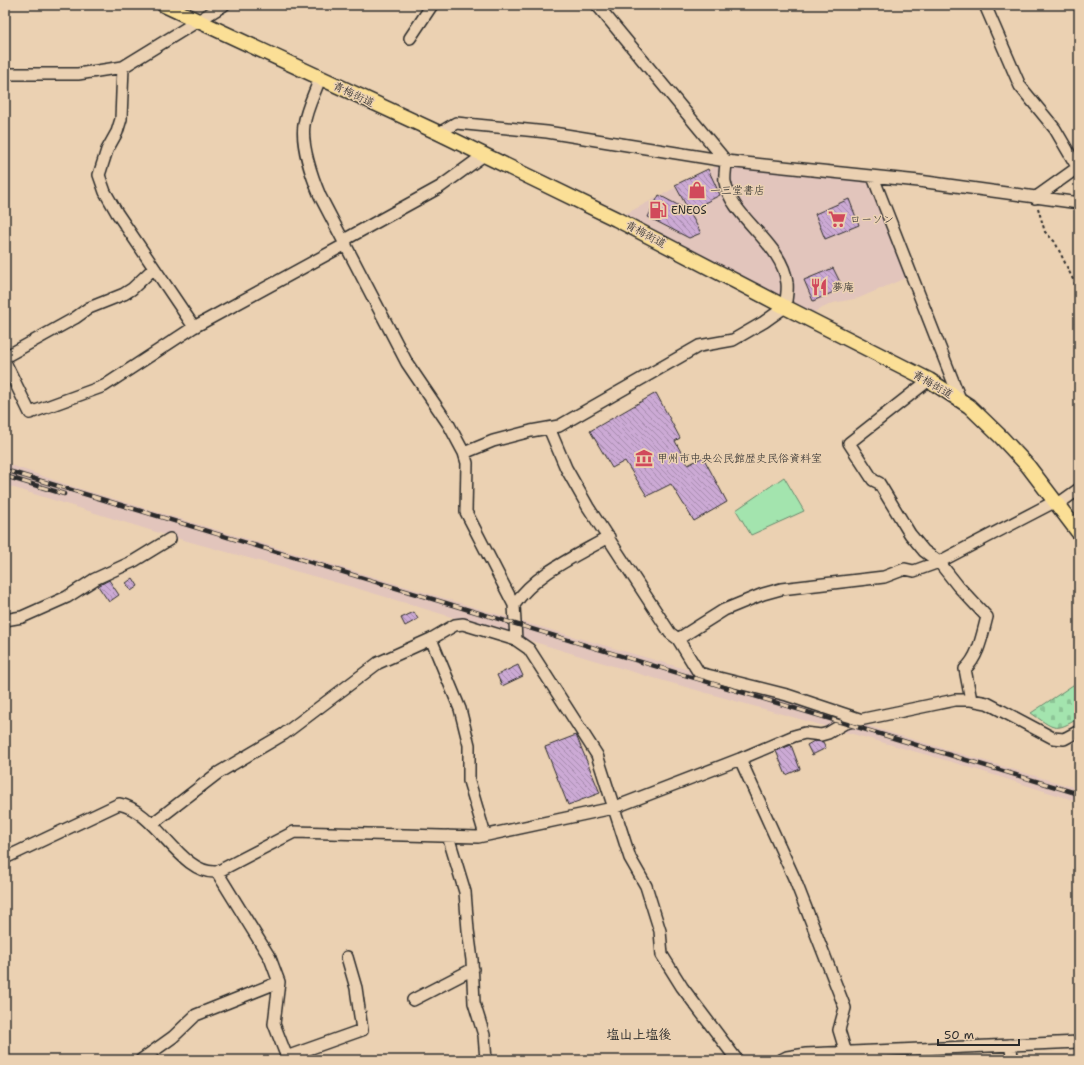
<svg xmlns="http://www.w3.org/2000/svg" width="1084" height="1065" font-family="'Shantell Sans','Klee One',sans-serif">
<defs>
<pattern id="cemetery-stones" width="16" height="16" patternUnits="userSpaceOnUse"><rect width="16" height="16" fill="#a3e4ae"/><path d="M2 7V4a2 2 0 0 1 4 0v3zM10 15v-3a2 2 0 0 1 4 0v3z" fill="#8cc496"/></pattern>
<pattern id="building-back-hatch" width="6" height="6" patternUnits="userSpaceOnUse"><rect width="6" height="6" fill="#ccaad5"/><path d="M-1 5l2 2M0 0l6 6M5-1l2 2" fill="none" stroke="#a68bad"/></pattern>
</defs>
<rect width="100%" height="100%" fill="#ebd1b2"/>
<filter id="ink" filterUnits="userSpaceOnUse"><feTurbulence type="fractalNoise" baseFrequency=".025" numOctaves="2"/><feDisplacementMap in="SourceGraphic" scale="8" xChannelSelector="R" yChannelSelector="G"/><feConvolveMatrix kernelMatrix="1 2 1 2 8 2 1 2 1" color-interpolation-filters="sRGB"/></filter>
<g filter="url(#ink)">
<path fill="#e2c5bc" d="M 726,161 L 873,183 L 910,276 L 859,298 L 833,303 L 816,311 L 807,319 L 616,219 Z
M 5,463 L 74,487 L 510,618 L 699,673 L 787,695 L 868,726 L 1079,789 L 1079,802 L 952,762 L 643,675 L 356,588 L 169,536 L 5,485 Z"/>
<path fill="url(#cemetery-stones)" stroke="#67886c" d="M 1079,681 L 1079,718 C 1054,733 1054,729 1031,713 Z"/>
<path fill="#a3e4ae" stroke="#67886c" d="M 784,477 L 804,511 L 751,535 L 736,510 Z"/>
<path fill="url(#building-back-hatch)" stroke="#2b2b2b" d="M 708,169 L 720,195 L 689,211 L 675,185 Z
M 659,195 L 689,211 L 701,233 L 689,238 L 648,217 Z
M 849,199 L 859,225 L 825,239 L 815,214 Z
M 833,268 L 843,288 L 813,301 L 804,280 Z
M 656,393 L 680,438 L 675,441 L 688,465 L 703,457 L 727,502 L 694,521 L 671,484 L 647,496 L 625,461 L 612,468 L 590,431 Z
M 133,578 L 138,586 L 131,591 L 126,583 Z
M 109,580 L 119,595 L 109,602 L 98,586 Z
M 414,612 L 418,619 L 405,626 L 401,618 Z
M 518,665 L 523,676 L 502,686 L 497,675 Z
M 576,735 L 600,793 L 568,805 L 545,747 Z
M 814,741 L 823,742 L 826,748 L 812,755 L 807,745 Z
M 791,745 L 800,769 L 786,775 L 776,751 Z"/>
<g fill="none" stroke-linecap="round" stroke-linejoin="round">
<g stroke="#2b2b2b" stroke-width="14">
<path id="minor" d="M 985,5 L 1020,86 L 1055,129 L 1079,170
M 410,38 L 432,5
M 123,67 L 121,119 L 117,132 L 107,150 L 99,175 L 105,192 L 117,213 L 194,327
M 5,74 L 78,74 L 123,67 L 224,5
M 320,78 C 315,93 306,109 304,125 C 301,145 312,177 320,196 L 407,363 L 449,425 L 464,453 L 467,463 L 466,512 L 514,605 L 516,640 L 529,649 L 597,755 L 630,858 L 646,886 L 660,931 L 662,955 L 682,987 L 737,1060
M 439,133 L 456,123 L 547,132 L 726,161 L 919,181 L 1079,203
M 873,177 L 960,399
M 1035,198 L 1077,168
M 344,240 L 440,187 L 484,155
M 5,357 L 75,318 L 89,308 L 124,294 L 132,289 L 154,268
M 5,362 L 30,413 L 104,386 L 194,327 L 346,244
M 929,380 L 849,443 L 873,480 L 879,483 L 910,534 L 924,551 L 939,562 L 958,586 L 987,617 C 982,635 979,656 965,669 L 971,700
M 549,428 L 566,468 L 588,507 L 670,633 L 678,639
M 464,453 L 493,441 L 531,431 L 559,426 L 699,346 L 733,340 L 764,322 L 785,307 C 786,300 788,291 787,283 C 783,243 731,218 725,182 C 724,176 726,168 726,161 L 597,5
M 1058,504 L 1079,489
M 514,605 C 536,573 576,556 609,537
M 5,620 L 22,617 L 67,597 L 95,579 L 134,561 L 170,539
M 431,639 L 460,709 L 469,745 L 469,781 L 485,835
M 859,719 L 787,695 L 699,673 L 678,639 L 724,610 L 763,594 L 781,589 L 884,577 L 905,569 L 914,571 L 939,562 L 1056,501
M 740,759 L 795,880 L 845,1008 L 839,1030 L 846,1053
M 152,824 L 218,773 L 284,734 L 378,663 L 431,639 L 455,625 L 463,624 L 516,640
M 448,836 L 465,892 L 468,930 L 472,960 L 474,1003 L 484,1035 L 486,1060
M 5,858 L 119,804 C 157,811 180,875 217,872 L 294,832 L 478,837 L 613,808 L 740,759 L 794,736 L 805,733 L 821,735 L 828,733 L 845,723 L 955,700 L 971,700 L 987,703 L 1053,738 L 1064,739 L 1079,731
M 217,872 L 270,958 L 279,982 L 274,1024 L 288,1060
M 413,1000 L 473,969
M 1010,1045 L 1013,1060
M 286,1057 L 362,1030 L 356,988 L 347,957
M 141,1060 L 173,1037 L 196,1015 L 279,982
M 781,1060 L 787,1057 L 806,1054 L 1079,1042"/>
</g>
<g stroke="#2b2b2b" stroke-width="17">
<path id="major" d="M 164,5 L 439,133 L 616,219 L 785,307 L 929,380 L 969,406 L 1001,437 L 1028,466 L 1079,533"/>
</g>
<path stroke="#2b2b2b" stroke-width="2" stroke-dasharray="3 3" stroke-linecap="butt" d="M 1038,208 L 1045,232 L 1055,242 L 1079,292"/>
<use href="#minor" stroke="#ebd1b2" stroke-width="11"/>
<use href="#major" stroke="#fbdf96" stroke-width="14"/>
<g stroke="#2b2b2b" stroke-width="4.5">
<path id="rail" d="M 5,470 L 1079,794
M 5,476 L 64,494"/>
</g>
<use href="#rail" stroke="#ebd1b2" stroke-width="3" stroke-dasharray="9" stroke-linecap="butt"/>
</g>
</g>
<defs>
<g id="shop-bare" transform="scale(1.38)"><path d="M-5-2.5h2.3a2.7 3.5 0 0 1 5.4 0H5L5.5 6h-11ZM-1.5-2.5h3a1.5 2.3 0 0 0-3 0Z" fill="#d1495b" stroke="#ebd1b2" stroke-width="2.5" paint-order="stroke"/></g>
<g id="fuel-bare" transform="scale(1.38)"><path d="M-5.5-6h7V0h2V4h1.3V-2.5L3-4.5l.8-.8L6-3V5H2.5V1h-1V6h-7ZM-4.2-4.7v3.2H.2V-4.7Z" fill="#d1495b" stroke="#ebd1b2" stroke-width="2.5" paint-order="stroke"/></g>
<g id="supermarket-bare" transform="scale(1.38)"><path d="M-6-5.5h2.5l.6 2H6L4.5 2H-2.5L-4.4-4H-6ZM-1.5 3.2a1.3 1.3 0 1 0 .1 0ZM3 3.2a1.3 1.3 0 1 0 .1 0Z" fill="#d1495b" stroke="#ebd1b2" stroke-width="2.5" paint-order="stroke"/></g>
<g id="restaurant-bare" transform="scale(1.38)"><path d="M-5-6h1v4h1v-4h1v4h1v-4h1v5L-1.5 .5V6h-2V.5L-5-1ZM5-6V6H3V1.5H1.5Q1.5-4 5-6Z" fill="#d1495b" stroke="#ebd1b2" stroke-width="2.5" paint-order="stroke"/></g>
<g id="museum-bare" transform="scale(1.38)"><path d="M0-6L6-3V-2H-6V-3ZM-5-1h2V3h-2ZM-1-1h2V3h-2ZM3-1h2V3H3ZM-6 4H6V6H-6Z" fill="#d1495b" stroke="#ebd1b2" stroke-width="2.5" paint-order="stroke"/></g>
</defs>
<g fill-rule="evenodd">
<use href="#shop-bare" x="697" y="190"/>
<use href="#fuel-bare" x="658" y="210"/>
<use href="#supermarket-bare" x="837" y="219"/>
<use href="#restaurant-bare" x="819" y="287"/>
<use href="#museum-bare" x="644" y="458"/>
</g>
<g text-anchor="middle" stroke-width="3" stroke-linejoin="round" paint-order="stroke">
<g font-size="11" fill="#2b2b2b" stroke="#ebd1b2">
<text transform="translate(354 94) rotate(25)" y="4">青梅街道</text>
<text transform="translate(646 234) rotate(28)" y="4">青梅街道</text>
<text transform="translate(933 384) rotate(30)" y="4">青梅街道</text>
</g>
<g font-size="11" fill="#2b2b2b" stroke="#ebd1b2" text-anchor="start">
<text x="710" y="194">一三堂書店</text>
<text x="671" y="214">ENEOS</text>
<text x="850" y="223">ローソン</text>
<text x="832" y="291">夢庵</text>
<text x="657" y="462">甲州市中央公民館歴史民俗資料室</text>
</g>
<g font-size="13" font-weight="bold" fill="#2b2b2b" stroke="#ebd1b2">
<text x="639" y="1039">塩山上塩後</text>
</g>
</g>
<rect width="1084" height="1065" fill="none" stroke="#ebd1b2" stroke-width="20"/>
<rect x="10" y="10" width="1064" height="1045" fill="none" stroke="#2b2b2b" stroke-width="1.5" filter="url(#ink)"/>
<path d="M938 1039v6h81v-6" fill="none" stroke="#2b2b2b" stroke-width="2"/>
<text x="944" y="1039" font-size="12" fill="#2b2b2b" stroke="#ebd1b2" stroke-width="3" paint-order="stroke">50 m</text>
</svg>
